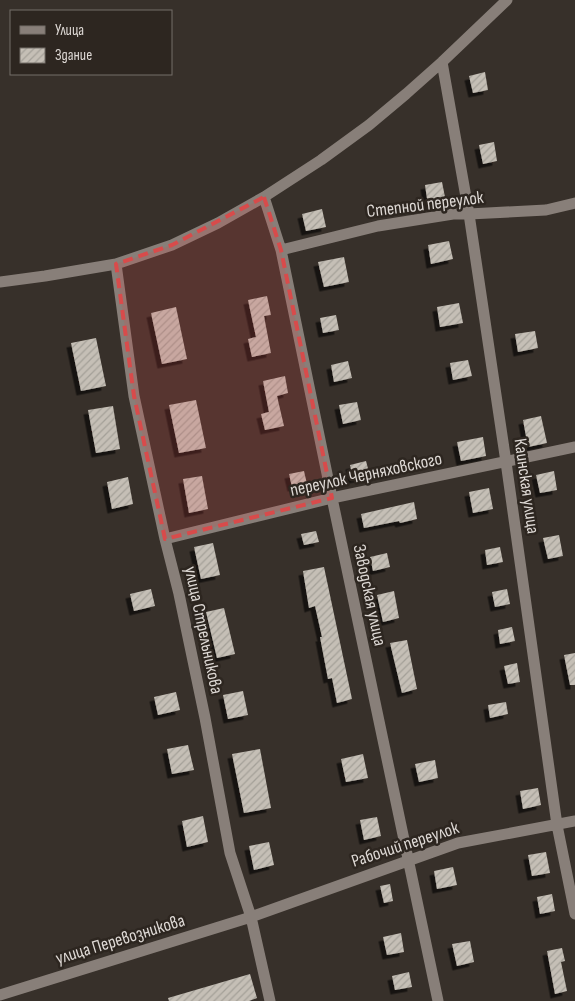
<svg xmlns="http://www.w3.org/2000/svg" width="575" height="1001" font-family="'Sofia Sans Condensed',sans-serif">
<defs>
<pattern id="building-hatch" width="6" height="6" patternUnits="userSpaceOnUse" patternTransform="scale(1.25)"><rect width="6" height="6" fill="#c5bfb6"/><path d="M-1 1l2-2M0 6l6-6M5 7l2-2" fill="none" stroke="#a4a098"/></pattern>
<filter id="shadow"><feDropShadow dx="-4.5" dy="4.5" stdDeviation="0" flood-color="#0009"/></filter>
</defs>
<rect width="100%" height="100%" fill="#37302a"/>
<path fill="url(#building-hatch)" filter="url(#shadow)" d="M 485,72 L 488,90 L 473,93 L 469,76 Z
M 494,142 L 497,161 L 483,164 L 479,145 Z
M 442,182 L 446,202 L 428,205 L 425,185 Z
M 322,209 L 326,227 L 306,231 L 302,214 Z
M 449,241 L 453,259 L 431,264 L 428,245 Z
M 344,257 L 349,282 L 324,287 L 318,262 Z
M 267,296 L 271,315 L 264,316 L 271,353 L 252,357 L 248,339 L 256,337 L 248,300 Z
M 459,303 L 463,323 L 440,327 L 437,307 Z
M 176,307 L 187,359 L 162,364 L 151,313 Z
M 336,315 L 339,330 L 323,333 L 320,318 Z
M 535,331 L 538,348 L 518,352 L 515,334 Z
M 96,338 L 106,386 L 81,391 L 71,343 Z
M 468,360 L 472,376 L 453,380 L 450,363 Z
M 348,361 L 352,378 L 334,382 L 331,365 Z
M 285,376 L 288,393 L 277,396 L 284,426 L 265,430 L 261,414 L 269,412 L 263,381 Z
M 196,400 L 206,448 L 179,453 L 169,405 Z
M 357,402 L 361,420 L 343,424 L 339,405 Z
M 113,406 L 120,449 L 96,453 L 88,410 Z
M 541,416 L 547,443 L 528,447 L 523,420 Z
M 483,437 L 486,456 L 461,461 L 457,442 Z
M 366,461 L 370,476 L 353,479 L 350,465 Z
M 304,471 L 307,484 L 292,487 L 289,474 Z
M 554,471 L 557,490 L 540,493 L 536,475 Z
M 202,476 L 208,509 L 189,513 L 183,479 Z
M 128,477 L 133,504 L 112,509 L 107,482 Z
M 489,488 L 493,509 L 473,513 L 469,492 Z
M 414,502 L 417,519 L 400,523 L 399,521 L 364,528 L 361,514 Z
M 316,531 L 319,542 L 304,545 L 301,534 Z
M 559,535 L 563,556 L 548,559 L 543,538 Z
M 213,543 L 220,575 L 201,579 L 194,547 Z
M 500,547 L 503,562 L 487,565 L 485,550 Z
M 387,553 L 390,567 L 373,571 L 370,557 Z
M 324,567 L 352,699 L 337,703 L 332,678 L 328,679 L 320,637 L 322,637 L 315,606 L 309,608 L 303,571 Z
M 151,589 L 155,606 L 134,611 L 130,594 Z
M 507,589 L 510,604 L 495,607 L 492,592 Z
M 394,591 L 399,618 L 383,622 L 377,595 Z
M 224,608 L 235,654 L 217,658 L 206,612 Z
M 512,627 L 515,641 L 500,644 L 498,630 Z
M 407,640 L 417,689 L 402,693 L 390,643 Z
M 575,653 L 575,685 L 570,685 L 564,655 Z
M 517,663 L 520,682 L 508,684 L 504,666 Z
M 243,691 L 248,715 L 228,719 L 223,695 Z
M 176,692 L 180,710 L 158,715 L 154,697 Z
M 506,702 L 508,714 L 490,718 L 488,705 Z
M 188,745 L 194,770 L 172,774 L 167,749 Z
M 260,749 L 271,808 L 244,813 L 232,754 Z
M 363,754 L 368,778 L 346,782 L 341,759 Z
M 435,760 L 438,778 L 419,782 L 415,764 Z
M 538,788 L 541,805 L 523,809 L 520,791 Z
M 203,816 L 208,842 L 187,847 L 182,821 Z
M 377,817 L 381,836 L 364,840 L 360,820 Z
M 269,842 L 274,865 L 254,870 L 249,846 Z
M 546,852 L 550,873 L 532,876 L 528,855 Z
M 453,867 L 457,885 L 437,889 L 434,871 Z
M 390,884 L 393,901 L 384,903 L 380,886 Z
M 552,894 L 555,911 L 540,914 L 537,897 Z
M 401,933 L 404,952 L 387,955 L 383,937 Z
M 470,941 L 474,962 L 457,966 L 452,944 Z
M 562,948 L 565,961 L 561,962 L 567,991 L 555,994 L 547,951 Z
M 409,972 L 412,987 L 395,990 L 392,976 Z
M 250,974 L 257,998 L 249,1001 L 169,1001 L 168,998 Z"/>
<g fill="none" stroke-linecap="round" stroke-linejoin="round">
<path stroke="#887f79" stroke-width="11" d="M 442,62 L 469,214 L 506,462 L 557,825 L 575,914
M 264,197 L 281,250 L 332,498 L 438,1001
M 281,250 L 378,226 L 453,214 L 469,214 L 546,210 L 575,203
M 116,264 L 134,396 L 165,539 L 179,594 L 205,718 L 230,853 L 251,917 L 270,1001
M 0,282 L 45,276 L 116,264 L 172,245 L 218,223 L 264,197 L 321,160 L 369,125 L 406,94 L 442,62 L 507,0
M 165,539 L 332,498 L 575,447
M 0,995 L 251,917 L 458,843 L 575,821"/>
</g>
<path fill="#d84b4b" fill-opacity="0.2" stroke="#d84b4b" stroke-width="4" stroke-dasharray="10 6" stroke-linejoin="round" d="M 264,197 L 281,250 L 332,498 L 165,539 L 134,396 L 116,264 L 172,245 Z"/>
<g text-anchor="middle" stroke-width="5" stroke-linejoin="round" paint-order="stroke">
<g font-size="18" fill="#ded9d5" stroke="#2d2620">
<text transform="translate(425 204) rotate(-7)" y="6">Степной переулок</text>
<text transform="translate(366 474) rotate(-12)" y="6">переулок Черняховского</text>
<text transform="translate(527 486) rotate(82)" y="6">Каинская улица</text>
<text transform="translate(370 595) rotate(78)" y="6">Заводская улица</text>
<text transform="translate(204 630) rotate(78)" y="6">улица Стрельникова</text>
<text transform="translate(405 844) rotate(-18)" y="6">Рабочий переулок</text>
<text transform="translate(120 939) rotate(-17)" y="6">улица Перевозникова</text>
</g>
</g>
<rect x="10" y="10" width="162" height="65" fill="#2d2620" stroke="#746e68"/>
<rect x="20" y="26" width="25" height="8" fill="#887f79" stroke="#746e68"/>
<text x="55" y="35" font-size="15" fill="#ded9d5">Улица</text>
<rect x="20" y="48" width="25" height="15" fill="url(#building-hatch)" stroke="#746e68"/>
<text x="55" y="60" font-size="15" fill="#ded9d5">Здание</text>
</svg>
